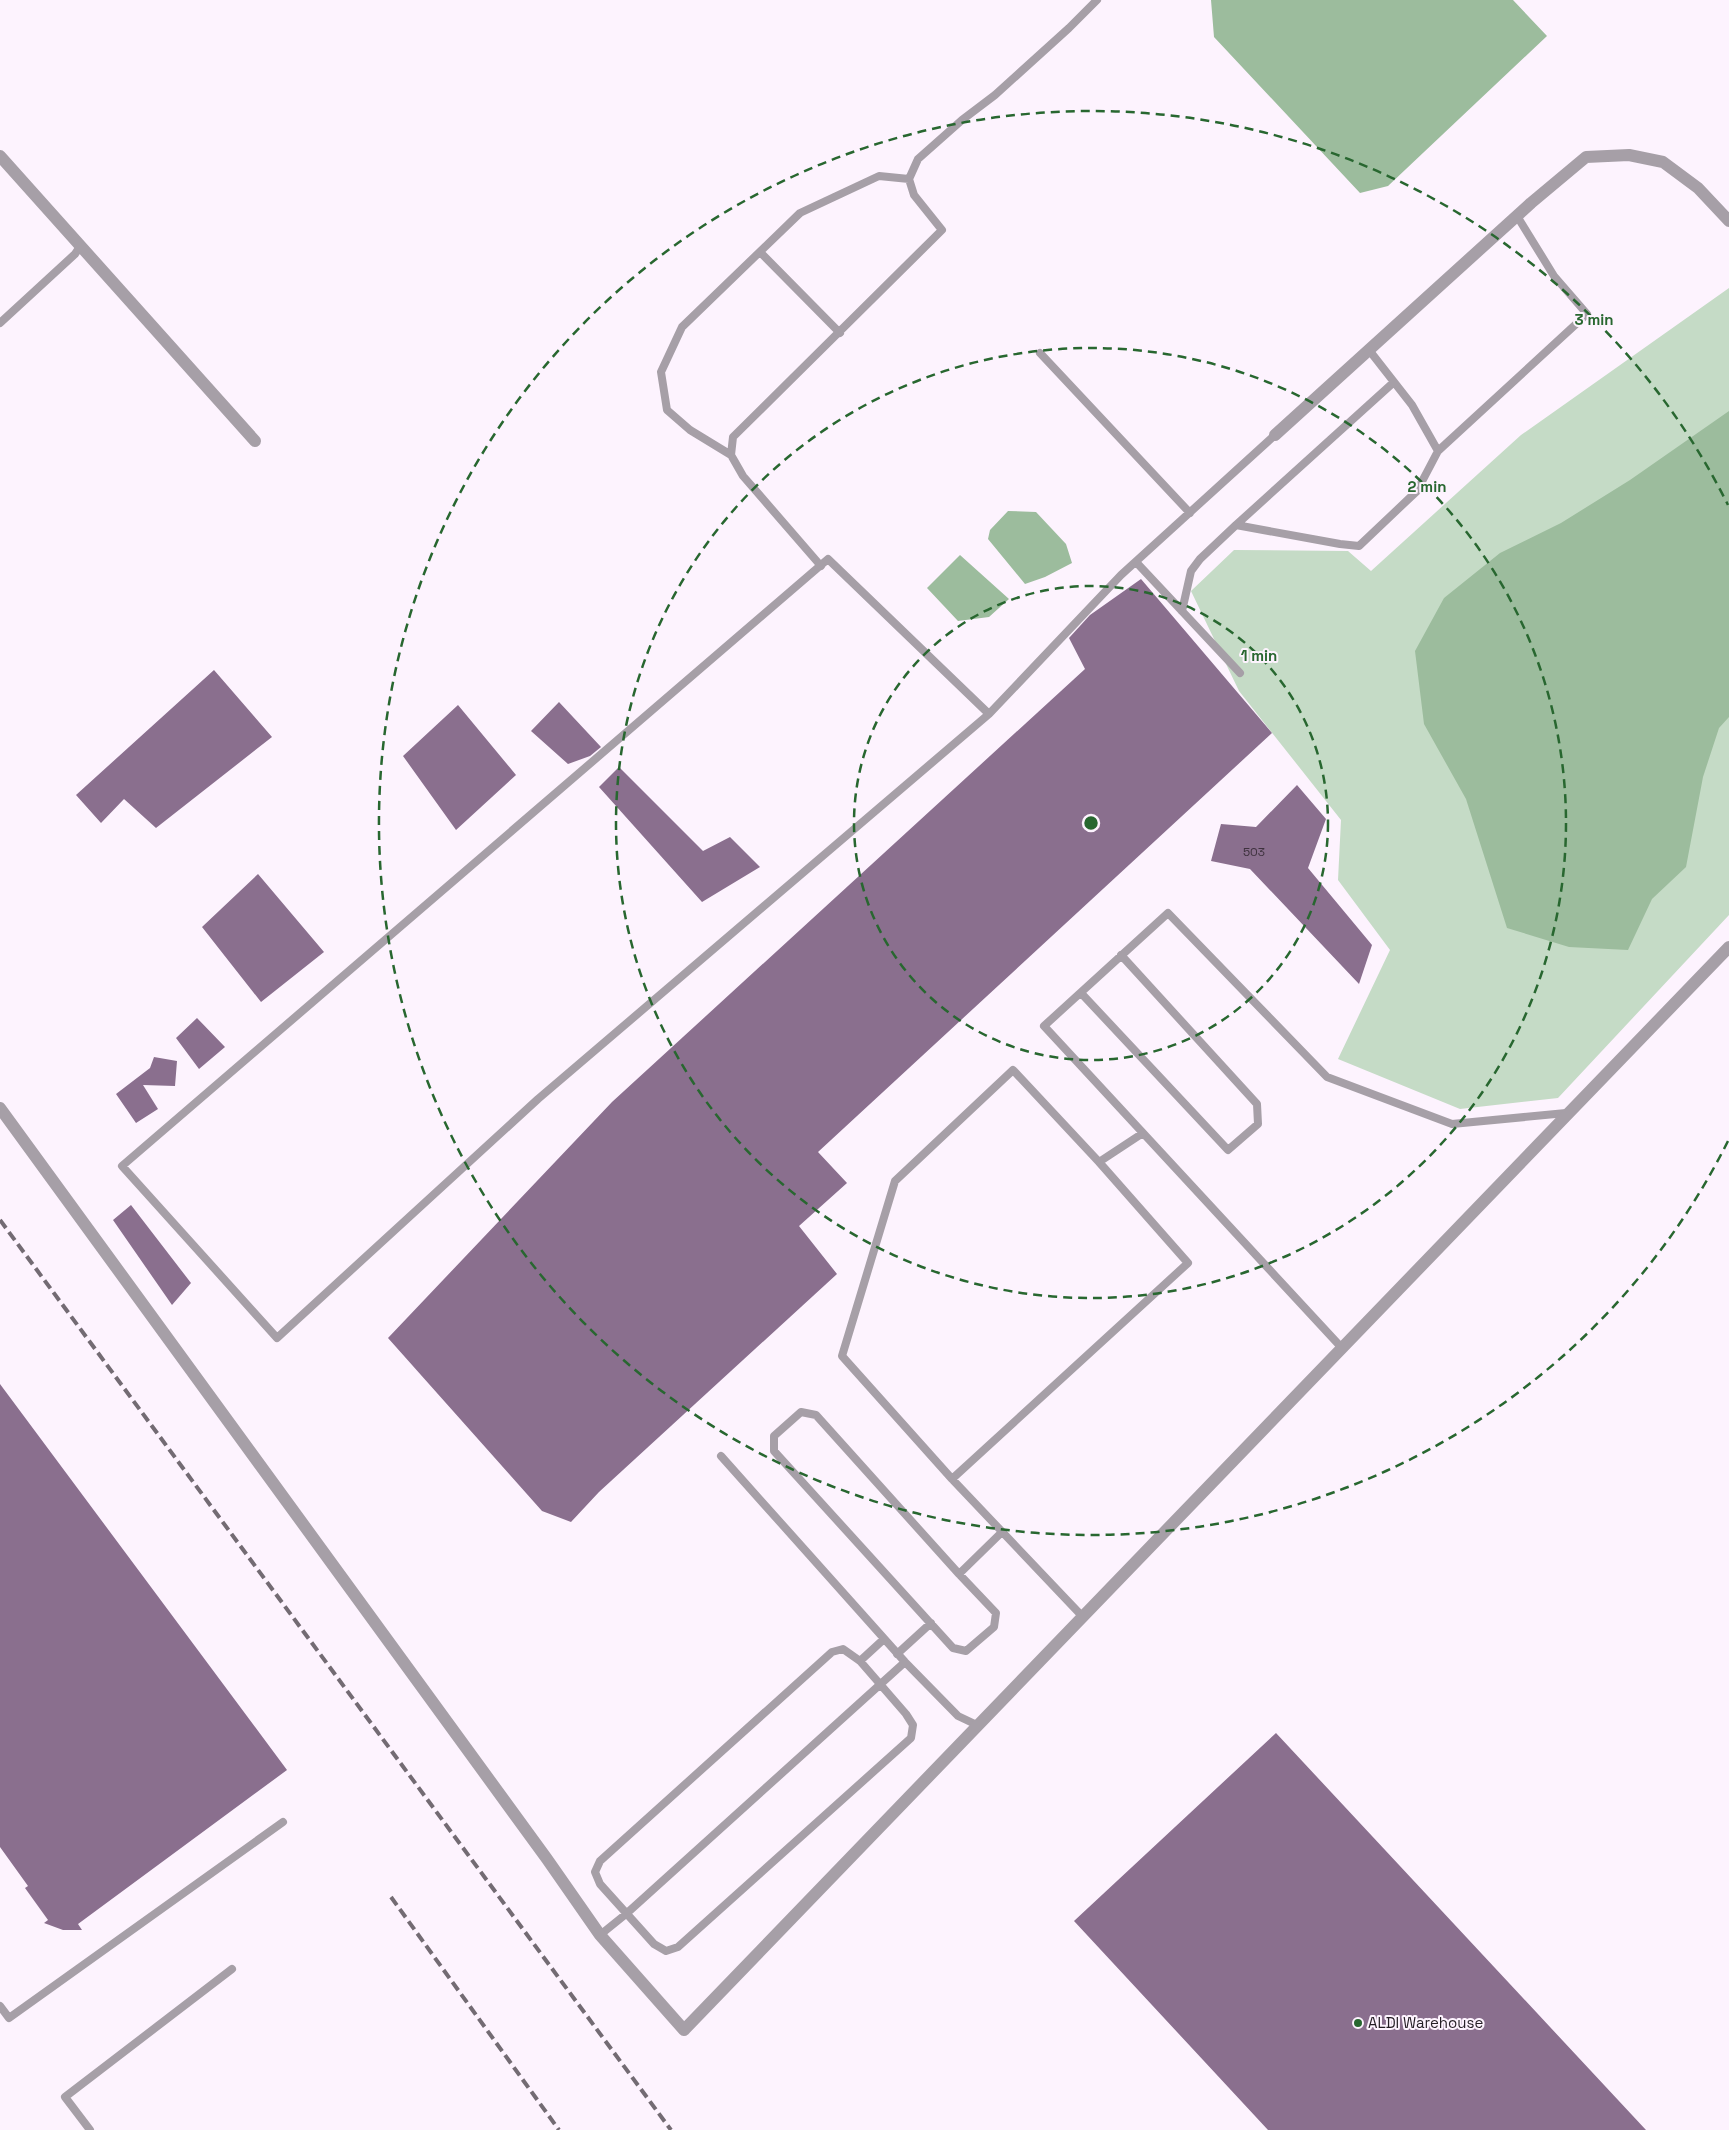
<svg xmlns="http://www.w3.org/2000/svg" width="1729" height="2130" font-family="'Space Grotesk',sans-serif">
<rect width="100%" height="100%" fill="#fdf3fe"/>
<path fill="#c5dbc6" d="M 1729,288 L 1729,915 L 1558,1098 L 1460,1109 L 1338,1059 L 1390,950 L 1338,880 L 1341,820 L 1239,691 L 1191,591 L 1234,550 L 1348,551 L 1371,571 L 1521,435 Z"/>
<path fill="#9cbc9d" d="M 1211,0 L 1513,0 L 1547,36 L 1388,186 L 1360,193 L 1214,37 Z
M 1729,411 L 1729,717 L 1719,728 L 1703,777 L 1686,867 L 1652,899 L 1628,950 L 1569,947 L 1507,928 L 1466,799 L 1424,724 L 1415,651 L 1444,598 L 1500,553 L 1561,523 L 1630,480 Z
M 1008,511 L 1036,512 L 1066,544 L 1072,563 L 1045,577 L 1025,584 L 988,539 L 990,530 Z
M 960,555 L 1009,599 L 989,617 L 958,621 L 927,588 Z"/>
<path fill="#8a6f8e" d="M 1141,579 L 1272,733 L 818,1152 L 847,1183 L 799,1226 L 837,1274 L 599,1492 L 571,1522 L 542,1511 L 388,1338 L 612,1102 L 1085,669 L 1069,638 L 1090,615 Z
M 214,670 L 272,737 L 156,828 L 124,799 L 101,823 L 76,795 Z
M 559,702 L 601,747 L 590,756 L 568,764 L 531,731 Z
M 458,705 L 516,775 L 456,830 L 403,756 Z
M 619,767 L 703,851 L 730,837 L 760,867 L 702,902 L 599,787 Z
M 1297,785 L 1326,819 L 1308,868 L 1372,945 L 1359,984 L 1250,869 L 1211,861 L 1221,824 L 1256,827 Z
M 258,874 L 324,952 L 261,1002 L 202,927 Z
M 197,1018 L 225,1047 L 199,1069 L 176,1038 Z
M 154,1057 L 177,1061 L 175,1086 L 143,1085 L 158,1109 L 136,1123 L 116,1094 L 150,1068 Z
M 131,1205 L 191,1283 L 172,1305 L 113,1220 Z
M 0,1384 L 287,1770 L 78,1924 L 82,1930 L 63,1930 L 44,1923 L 48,1920 L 25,1888 L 28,1886 L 0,1847 Z
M 1276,1733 L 1646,2130 L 1268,2130 L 1074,1921 Z"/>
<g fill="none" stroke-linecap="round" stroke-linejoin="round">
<path stroke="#a69fa7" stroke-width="8" d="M 760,252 L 840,333
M 0,323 L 75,254 L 79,248 L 77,242
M 1369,350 L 1412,405 L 1438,451 L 1587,314 L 1554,276 L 1517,216
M 1040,353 L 1190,513
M 1394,382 L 1236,525 L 1340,544 L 1359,546 L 1417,491 L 1438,451
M 731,455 L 690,430 L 667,410 L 661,372 L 682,327 L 800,213 L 879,176 L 909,179
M 1136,562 L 1240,673
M 821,566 L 743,476 L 731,455 L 733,437 L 942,230 L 914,195 L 909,179 L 918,159 L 962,120 L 995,95 L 1069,28 L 1097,0
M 1182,611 L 1191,571 L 1200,559 L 1236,525
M 989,714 L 828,559 L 122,1166 L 277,1338 L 538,1099 L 989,714 L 1121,575 L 1275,435
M 1081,993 L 1228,1150 L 1258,1124 L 1257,1104 L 1121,955
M 1341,1347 L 1044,1026 L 1168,913 L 1327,1077 L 1452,1124 L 1566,1113
M 721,1456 L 905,1662 L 958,1716 L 977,1725
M 952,1479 L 1188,1263 L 1099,1162
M 959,1574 L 996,1613 L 994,1627 L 966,1651 L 953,1648 L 774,1451 L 774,1436 L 801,1412 L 816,1415 L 959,1574 L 1002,1532
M 1082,1616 L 952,1479 L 842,1356 L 895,1181 L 1013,1070 L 1099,1162 L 1143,1133
M 897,1654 L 931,1623
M 860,1661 L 906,1714 L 913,1725 L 911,1738 L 678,1947 L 666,1951 L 654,1944 L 600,1884 L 595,1872 L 600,1861 L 832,1652 L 843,1649 L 860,1661 L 884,1639
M 600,1935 L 626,1914 L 905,1662
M 0,2006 L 9,2018 L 283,1822
M 90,2130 L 65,2097 L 232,1969"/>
<path stroke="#a69fa7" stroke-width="12" d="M 0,156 L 255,441
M 1275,435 L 1531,203 L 1586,157 L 1629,155 L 1663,162 L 1698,188 L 1729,221
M 0,1108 L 547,1859 L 600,1935 L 684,2030 L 1729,947"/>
<path stroke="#736b73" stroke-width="4" stroke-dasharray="10 5" stroke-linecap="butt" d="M 0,1220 L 671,2130
M 391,1897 L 559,2130"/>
</g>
<g fill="none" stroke="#286730" stroke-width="2.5" stroke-dasharray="9 6">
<circle cx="1091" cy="823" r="237"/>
<circle cx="1091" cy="823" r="475"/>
<path d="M1728 1141A712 712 0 1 1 1728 505"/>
</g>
<circle fill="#286730" stroke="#fdf3fe" stroke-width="2" cx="1358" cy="2023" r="5"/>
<g text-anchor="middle" stroke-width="4" stroke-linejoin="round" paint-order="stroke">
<g font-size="12" fill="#3e323e">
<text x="1254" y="856">503</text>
</g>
<g font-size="15" fill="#241e24" stroke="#fdf3fe" text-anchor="start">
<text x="1368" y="2028">ALDI Warehouse</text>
</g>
</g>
<circle cx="1091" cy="823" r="8" fill="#286730" stroke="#fdf3fe" stroke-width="2.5"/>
<g font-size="15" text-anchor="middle" font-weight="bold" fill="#286730" stroke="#fdf3fe" stroke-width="4" stroke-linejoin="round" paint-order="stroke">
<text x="1594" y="325">3 min</text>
<text x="1427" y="492">2 min</text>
<text x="1259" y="661">1 min</text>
</g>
</svg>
